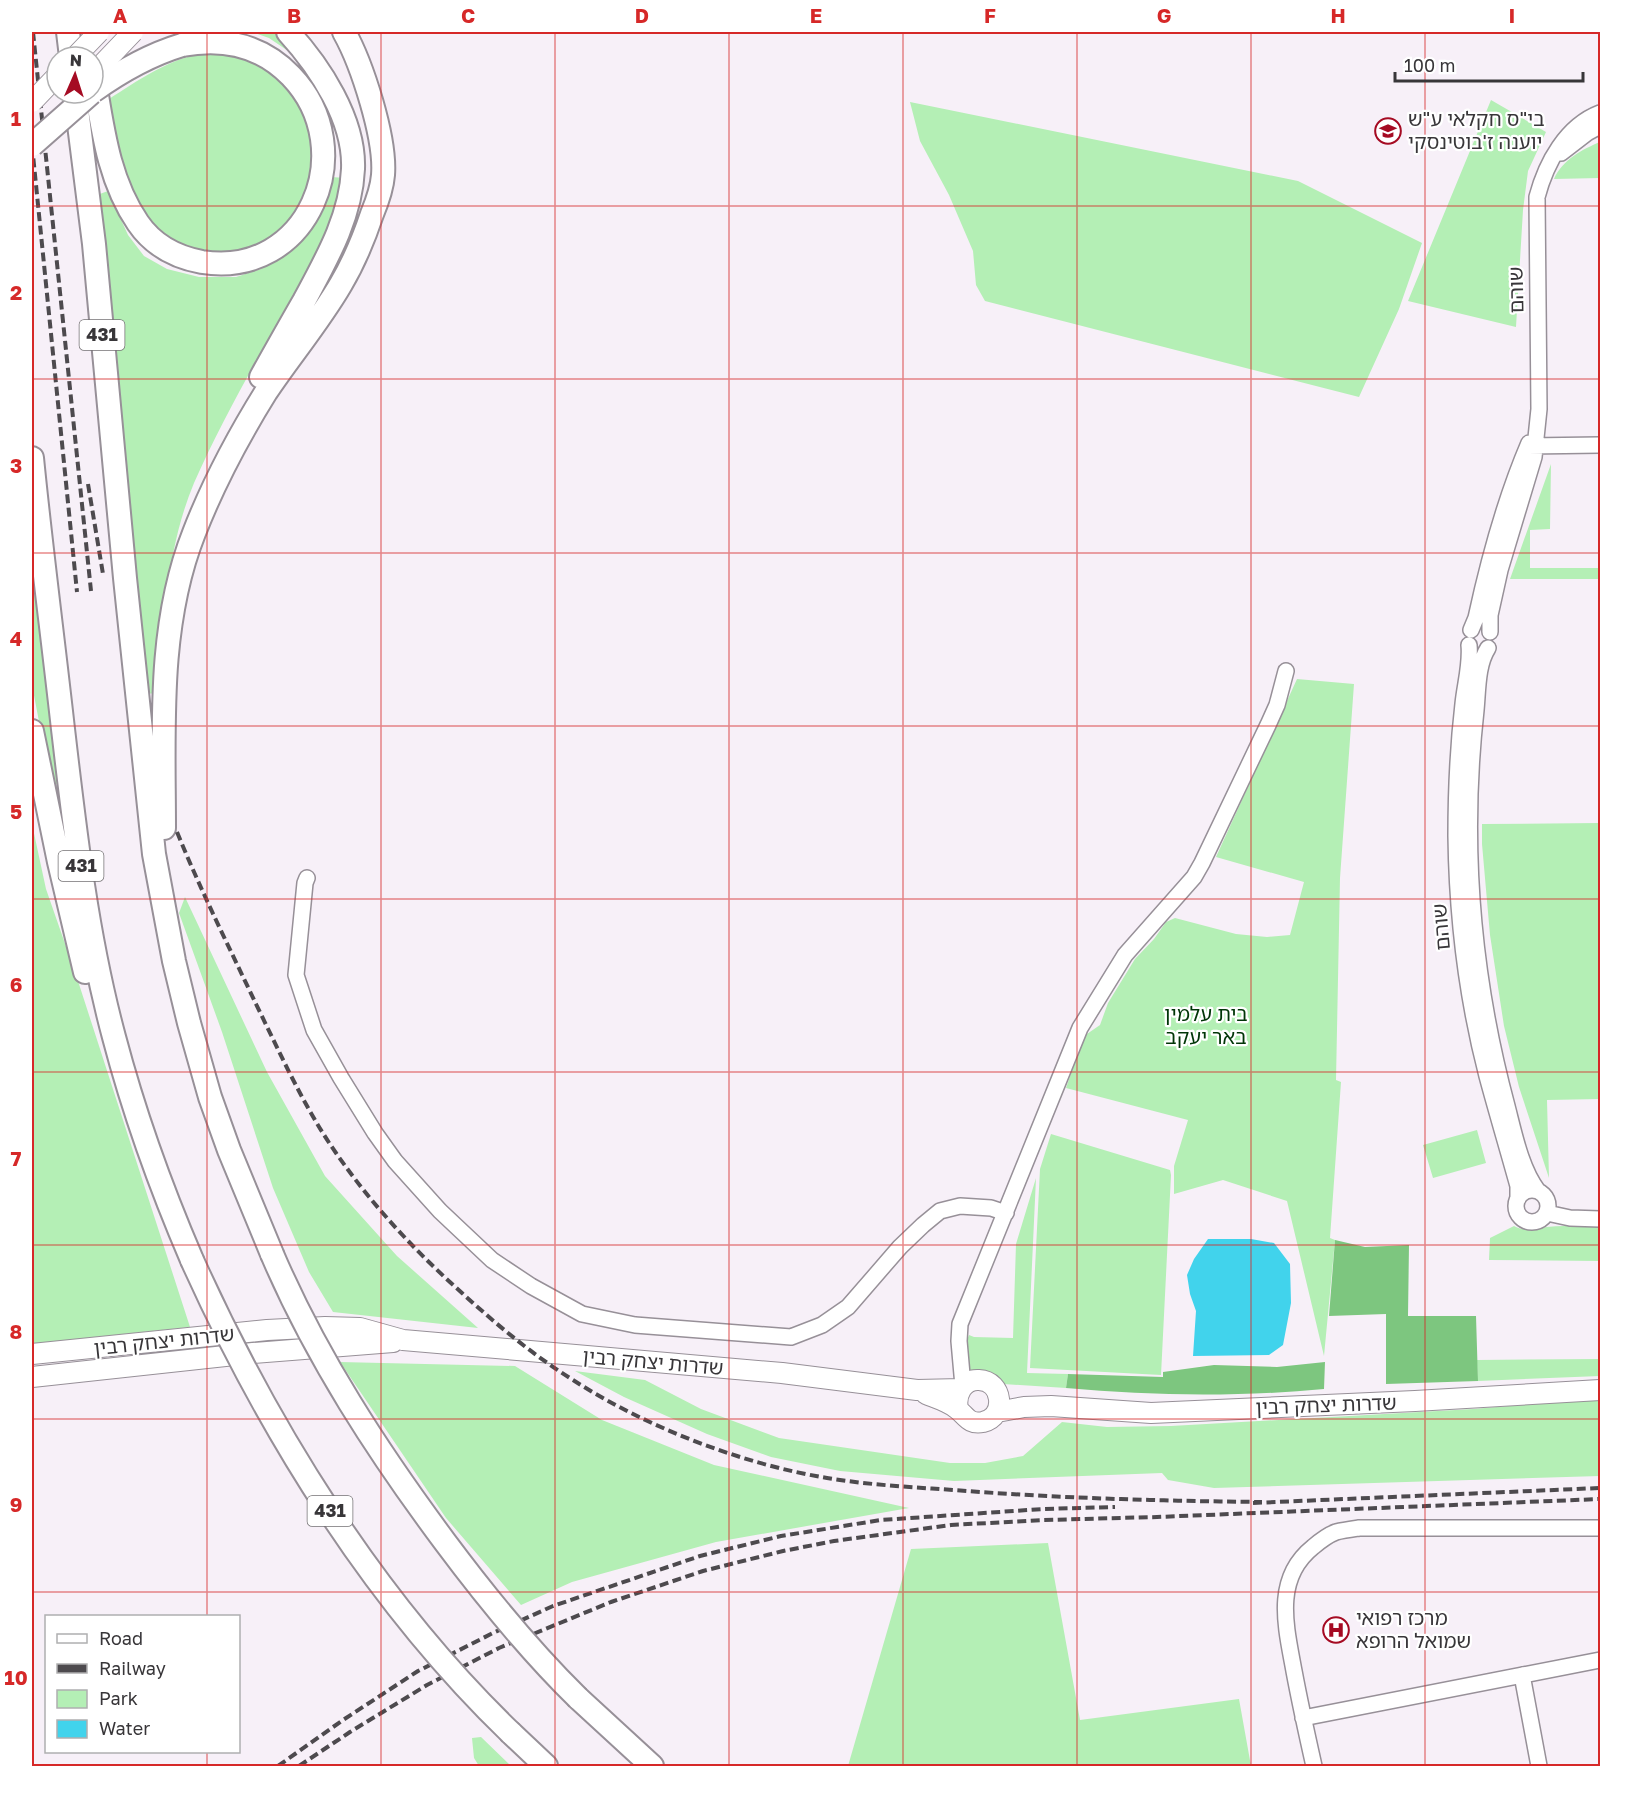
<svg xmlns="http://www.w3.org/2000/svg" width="1632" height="1798" font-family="'Golos Text','Noto Sans Hebrew',sans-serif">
<rect width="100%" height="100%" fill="#f7f0f8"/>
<path fill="#b4efb5" d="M 252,32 L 274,32 L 297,57 L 269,38 Z
M 200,54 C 241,54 269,63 293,98 C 297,103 301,108 304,113 C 329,168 295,242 234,252 C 224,253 213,252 202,250 C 186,247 170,241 158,229 C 127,200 116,139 109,99 C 137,81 167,60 200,54 Z
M 1491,100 L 1546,132 L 1528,171 L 1523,210 L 1516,327 L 1408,301 Z
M 910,102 L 1298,181 L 1422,243 L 1399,309 L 1359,397 L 985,301 L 976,285 L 973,251 L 949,195 L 920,141 Z
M 1600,142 L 1600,178 L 1554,179 C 1562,160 1583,149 1600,142 Z
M 331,177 L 346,178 C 344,188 342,199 338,209 C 322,251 296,290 274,329 C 246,379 217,431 194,483 C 166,550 164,622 159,693 L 144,694 L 97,195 L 108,191 L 128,235 L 144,256 L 167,269 L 199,277 L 236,277 L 261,269 L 286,252 Z
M 1551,464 L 1550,529 L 1530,530 L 1530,568 L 1600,568 L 1600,579 L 1510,579 Z
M 32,548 L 62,784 L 51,784 L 32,685 Z
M 1297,679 L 1354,684 L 1340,878 L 1336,1080 L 1341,1082 L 1330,1238 L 1335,1240 L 1324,1356 L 1287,1201 L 1223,1180 L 1174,1194 L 1174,1166 L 1188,1120 L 1066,1088 L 1084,1036 L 1100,1025 L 1108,1003 L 1135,959 L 1154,939 L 1166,922 L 1175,918 L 1236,934 L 1267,937 L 1290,935 L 1304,882 L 1216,857 Z
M 1600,823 L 1600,1099 L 1547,1100 L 1549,1178 L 1519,1087 L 1504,1026 L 1490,935 L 1482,844 L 1482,824 Z
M 32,824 L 46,889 L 78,981 L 190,1327 L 32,1344 Z
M 185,897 L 267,1072 L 325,1176 L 397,1256 L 478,1328 L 333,1312 L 309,1272 L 273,1188 L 222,1032 L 179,913 Z
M 1477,1130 L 1486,1163 L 1433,1178 L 1423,1145 Z
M 1051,1134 L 1170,1170 L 1171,1175 L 1161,1375 L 1030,1368 L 1040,1169 Z
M 1036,1178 L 1027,1373 L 1068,1374 L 1066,1388 L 958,1381 L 962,1353 L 969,1335 L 974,1337 L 1013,1338 L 1016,1244 Z
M 1514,1226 C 1525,1232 1535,1229 1547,1227 C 1564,1225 1583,1227 1600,1227 L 1600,1261 L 1489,1260 L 1490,1238 Z
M 1600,1359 L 1600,1376 L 1478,1381 L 1477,1360 Z
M 340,1362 L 515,1366 L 602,1420 L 714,1465 L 909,1508 L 716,1542 L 572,1582 L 521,1605 L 446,1518 Z
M 575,1371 L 645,1380 L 701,1409 L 779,1438 L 950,1463 L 985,1463 L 1023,1456 L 1062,1422 L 1107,1427 L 1171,1426 L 1473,1409 L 1580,1400 L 1600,1400 L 1600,1476 L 1214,1488 L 1168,1480 L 1162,1473 L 954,1481 L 840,1471 L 771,1457 L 707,1434 L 624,1397 Z
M 1048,1543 L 1080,1720 L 1239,1699 L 1251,1766 L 848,1766 L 911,1549 Z
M 481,1737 L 511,1766 L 512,1766 L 479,1766 L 474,1758 L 472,1738 Z"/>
<path fill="#7dc67f" d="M 1335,1240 L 1365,1247 L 1409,1245 L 1408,1316 L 1476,1316 L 1478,1381 L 1386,1384 L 1386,1314 L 1329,1316 Z
M 1325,1362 L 1324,1389 C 1239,1397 1152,1396 1066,1388 L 1068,1374 L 1163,1377 L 1163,1372 L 1214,1365 L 1277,1367 Z"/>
<path fill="#41d3ec" d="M 1208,1239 L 1251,1239 L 1274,1243 L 1290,1264 L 1291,1303 L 1283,1345 L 1269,1355 L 1193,1356 L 1196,1311 L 1190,1294 L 1187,1275 L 1194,1259 Z"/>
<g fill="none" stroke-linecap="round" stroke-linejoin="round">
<g stroke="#979098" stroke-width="18">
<path id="minor" d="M 1561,153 L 1587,133 L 1600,126
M 1528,446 L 1600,445
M 1471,630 L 1476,618 C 1489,558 1505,499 1529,443
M 1490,632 L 1490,615 L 1500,570 L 1534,457 L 1539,409 L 1537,197 C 1546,163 1566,126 1600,113
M 1469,645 C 1471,664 1465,684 1463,704 C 1458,747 1456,792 1456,836 C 1457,916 1467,999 1487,1076 C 1497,1113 1508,1150 1518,1186 L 1518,1199
M 1488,648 C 1477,665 1478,690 1476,710 C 1461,844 1472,976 1507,1106 C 1514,1133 1521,1169 1538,1191
M 307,878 L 305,883 L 296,975 L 314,1030 L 341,1078 L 375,1133 L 395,1161 L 440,1211 L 492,1260 L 531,1286 L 582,1314 L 635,1325 L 791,1337 L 822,1325 L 848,1307 L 900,1247 L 923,1225 L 940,1211 L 960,1206 L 991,1208 L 1006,1213
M1516 1206a16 16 0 1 1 32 0a16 16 0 1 1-32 0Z
M 1547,1213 L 1570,1218 L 1600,1219
M 963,1386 L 959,1341 L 960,1324 L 1080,1028 L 1125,955 L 1194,877 L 1202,863 L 1268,725 L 1277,705 L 1286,671
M 1522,1675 L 1539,1766
M 1303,1718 L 1600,1660
M 1314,1766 C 1307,1735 1300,1703 1294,1671 C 1286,1627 1273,1579 1313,1547 C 1320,1541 1328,1535 1336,1532 C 1344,1530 1352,1529 1359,1528 L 1600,1528"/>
</g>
<g stroke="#979098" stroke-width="22">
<path id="major" d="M 32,1354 L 267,1330 L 325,1327 L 360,1328 L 403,1340 L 782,1373 L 917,1390 L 961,1389
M 32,1377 L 253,1353 L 393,1342
M 926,1394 C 936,1398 947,1401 956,1408 C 966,1415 968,1425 983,1422 C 1007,1416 1003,1381 979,1380 C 963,1379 955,1395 958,1409
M 997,1412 L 1024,1407 L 1051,1406 L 1151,1413 L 1415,1401 L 1600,1390"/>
</g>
<g stroke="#979098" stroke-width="26">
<path id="highway" d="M 68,32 L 71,57
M 93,71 C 102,123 107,178 138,223 C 153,245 175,257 202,262 C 308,279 362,150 291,76 C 261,45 224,37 182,45
M 75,93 L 94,244 L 125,578 L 154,854 L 174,961 L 189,1023 L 210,1097 L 229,1150 L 272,1254
M 261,377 C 275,352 289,327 304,301 C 326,260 351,217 353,169 C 355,120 320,67 288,32
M 32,458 C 41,549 53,639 63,729 C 75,832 87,937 114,1037 C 134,1113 161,1188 192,1260
M 32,731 L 59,862 L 85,972
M 164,828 C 164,731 157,626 194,533 C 213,484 238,437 266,392 C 290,356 319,322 341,284 C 354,262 364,238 372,214 C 377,202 382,188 383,175 C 386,138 362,64 344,32
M 578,1698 L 652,1766
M 511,1733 L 546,1766"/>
</g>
<use href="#minor" stroke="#fff" stroke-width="15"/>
<use href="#major" stroke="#fff" stroke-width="20"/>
<use href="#highway" stroke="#fff" stroke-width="22"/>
<path stroke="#4d4a4e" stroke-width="4" stroke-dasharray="9 4.5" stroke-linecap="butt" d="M 33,32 L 91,591
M 32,145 L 77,592
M 88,484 L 103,574
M 177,832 C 201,891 229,947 256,1004 C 281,1055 304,1107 336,1153 C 372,1205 415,1251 462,1293 C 497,1325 533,1355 573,1380 C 646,1427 742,1464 827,1478 C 869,1485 911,1487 953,1490 C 1056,1498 1159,1501 1262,1502
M 1253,1503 L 1600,1488
M 278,1766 L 343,1720 L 418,1671 L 493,1633 L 553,1606 L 700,1556 L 781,1536 L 881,1520 L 1043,1509 L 1115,1507
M 299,1766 L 350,1732 L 427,1685 L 499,1648 L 611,1602 L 703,1571 L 783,1551 L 834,1541 L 951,1525 L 1044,1520 L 1157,1517 L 1600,1499"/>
<g stroke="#979098" stroke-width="22" stroke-linecap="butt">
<path id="major-bridge" d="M 75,57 L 99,32
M 93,74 L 133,32
M 32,102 L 57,76"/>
</g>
<g stroke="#979098" stroke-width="26" stroke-linecap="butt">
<path id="highway-bridge" d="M 93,91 C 121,71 149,55 182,45
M 32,145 L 91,93
M 272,1254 C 316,1357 378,1452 445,1542 C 486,1597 529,1650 578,1698
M 192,1260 C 269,1431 375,1602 511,1733"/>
</g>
<use href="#major-bridge" stroke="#fff" stroke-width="20"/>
<use href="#highway-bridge" stroke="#fff" stroke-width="22"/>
</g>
<path fill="none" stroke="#d62828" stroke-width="1.5" stroke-opacity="0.55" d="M 207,32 L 207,1616M 381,32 L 381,1766M 555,32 L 555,1766M 729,32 L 729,1766M 903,32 L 903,1766M 1077,32 L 1077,1766M 1251,32 L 1251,1766M 1425,32 L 1425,1766M 32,206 L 1600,206M 32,379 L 1600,379M 32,553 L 1600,553M 32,726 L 1600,726M 32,899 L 1600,899M 32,1072 L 1600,1072M 32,1245 L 1600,1245M 32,1419 L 1600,1419M 32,1592 L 1600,1592M 207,1752 L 207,1766"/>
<defs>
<g id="school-ring" transform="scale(1.35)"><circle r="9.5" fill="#fff" stroke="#a50b23" stroke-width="1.5"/><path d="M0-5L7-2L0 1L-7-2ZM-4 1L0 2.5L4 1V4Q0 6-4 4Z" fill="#a50b23"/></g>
<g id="hospital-ring" transform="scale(1.35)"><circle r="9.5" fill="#fff" stroke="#a50b23" stroke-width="1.5"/><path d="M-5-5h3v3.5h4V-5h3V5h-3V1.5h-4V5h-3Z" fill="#a50b23"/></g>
</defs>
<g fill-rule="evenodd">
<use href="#school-ring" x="1388" y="131"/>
<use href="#hospital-ring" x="1336" y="1630"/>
</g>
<g text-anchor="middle" stroke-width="4.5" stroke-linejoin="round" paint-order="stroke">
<g fill="#fff" stroke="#747274" stroke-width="1.5">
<rect x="79.5" y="320" width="45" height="30" rx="4.5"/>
<rect x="58.5" y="851" width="45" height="30" rx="4.5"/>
<rect x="307.5" y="1496" width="45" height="30" rx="4.5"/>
</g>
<g font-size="18" font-weight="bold" fill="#383639">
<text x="102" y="341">431</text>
<text x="81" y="872">431</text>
<text x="330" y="1517">431</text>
</g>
<g font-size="20" fill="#383639" stroke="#fff" text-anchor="start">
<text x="1408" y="126">בי"ס חקלאי ע"ש<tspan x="1408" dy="23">יוענה ז'בוטינסקי</tspan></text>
<text x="1356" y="1625">מרכז רפואי<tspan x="1356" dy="23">שמואל הרופא</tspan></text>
</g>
<g font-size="20" fill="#383639" stroke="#fff">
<text transform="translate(1516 290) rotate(-91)" y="7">שוהם</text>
<text transform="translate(1441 927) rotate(-95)" y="7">שוהם</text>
<text transform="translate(164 1341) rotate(-6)" y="7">שדרות יצחק רבין</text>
<text transform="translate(653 1362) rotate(5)" y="7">שדרות יצחק רבין</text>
<text transform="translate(1326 1405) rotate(-2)" y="7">שדרות יצחק רבין</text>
</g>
<g font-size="20" fill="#003607" stroke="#fff">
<text x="1206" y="1021">בית עלמין<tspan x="1206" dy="23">באר יעקב</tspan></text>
</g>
</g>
<rect width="1632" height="1798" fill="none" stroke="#ffffff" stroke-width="66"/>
<rect x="45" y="1615" width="195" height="138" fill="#ffffff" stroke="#afafb0" stroke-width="1.5"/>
<rect x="57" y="1634" width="30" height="9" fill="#ffffff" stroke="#afafb0" stroke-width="1.5"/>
<text x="99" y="1645" font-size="18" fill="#383639">Road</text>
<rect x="57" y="1664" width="30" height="9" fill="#4d4a4e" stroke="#afafb0" stroke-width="1.5"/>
<text x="99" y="1675" font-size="18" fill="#383639">Railway</text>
<rect x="57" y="1690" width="30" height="18" fill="#b4efb5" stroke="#afafb0" stroke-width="1.5"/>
<text x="99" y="1705" font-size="18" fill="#383639">Park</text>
<rect x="57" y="1720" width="30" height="18" fill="#41d3ec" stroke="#afafb0" stroke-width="1.5"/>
<text x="99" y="1735" font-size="18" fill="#383639">Water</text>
<g transform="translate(75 75) rotate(3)"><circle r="28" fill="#ffffff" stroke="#afafb0" stroke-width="1.5"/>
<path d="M0-4.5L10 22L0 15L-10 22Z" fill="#a50b23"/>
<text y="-9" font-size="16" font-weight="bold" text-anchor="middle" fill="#383639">N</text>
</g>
<path d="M1395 72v9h188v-9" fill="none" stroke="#383639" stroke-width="3"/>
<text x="1404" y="72" font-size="18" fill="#383639" stroke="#ffffff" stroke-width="4.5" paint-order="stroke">100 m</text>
<rect x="33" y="33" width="1566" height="1732" fill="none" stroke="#d62828" stroke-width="2"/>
<g font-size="20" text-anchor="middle" font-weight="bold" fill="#d62828">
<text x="120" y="23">A</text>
<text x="294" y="23">B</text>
<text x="468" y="23">C</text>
<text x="642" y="23">D</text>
<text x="816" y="23">E</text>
<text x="990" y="23">F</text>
<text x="1164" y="23">G</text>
<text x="1338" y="23">H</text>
<text x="1512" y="23">I</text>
<text x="16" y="126">1</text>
<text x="16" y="300">2</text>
<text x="16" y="473">3</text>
<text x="16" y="646">4</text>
<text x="16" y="819">5</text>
<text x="16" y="992">6</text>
<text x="16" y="1166">7</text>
<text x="16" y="1339">8</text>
<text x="16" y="1512">9</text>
<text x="16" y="1685">10</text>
</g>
</svg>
